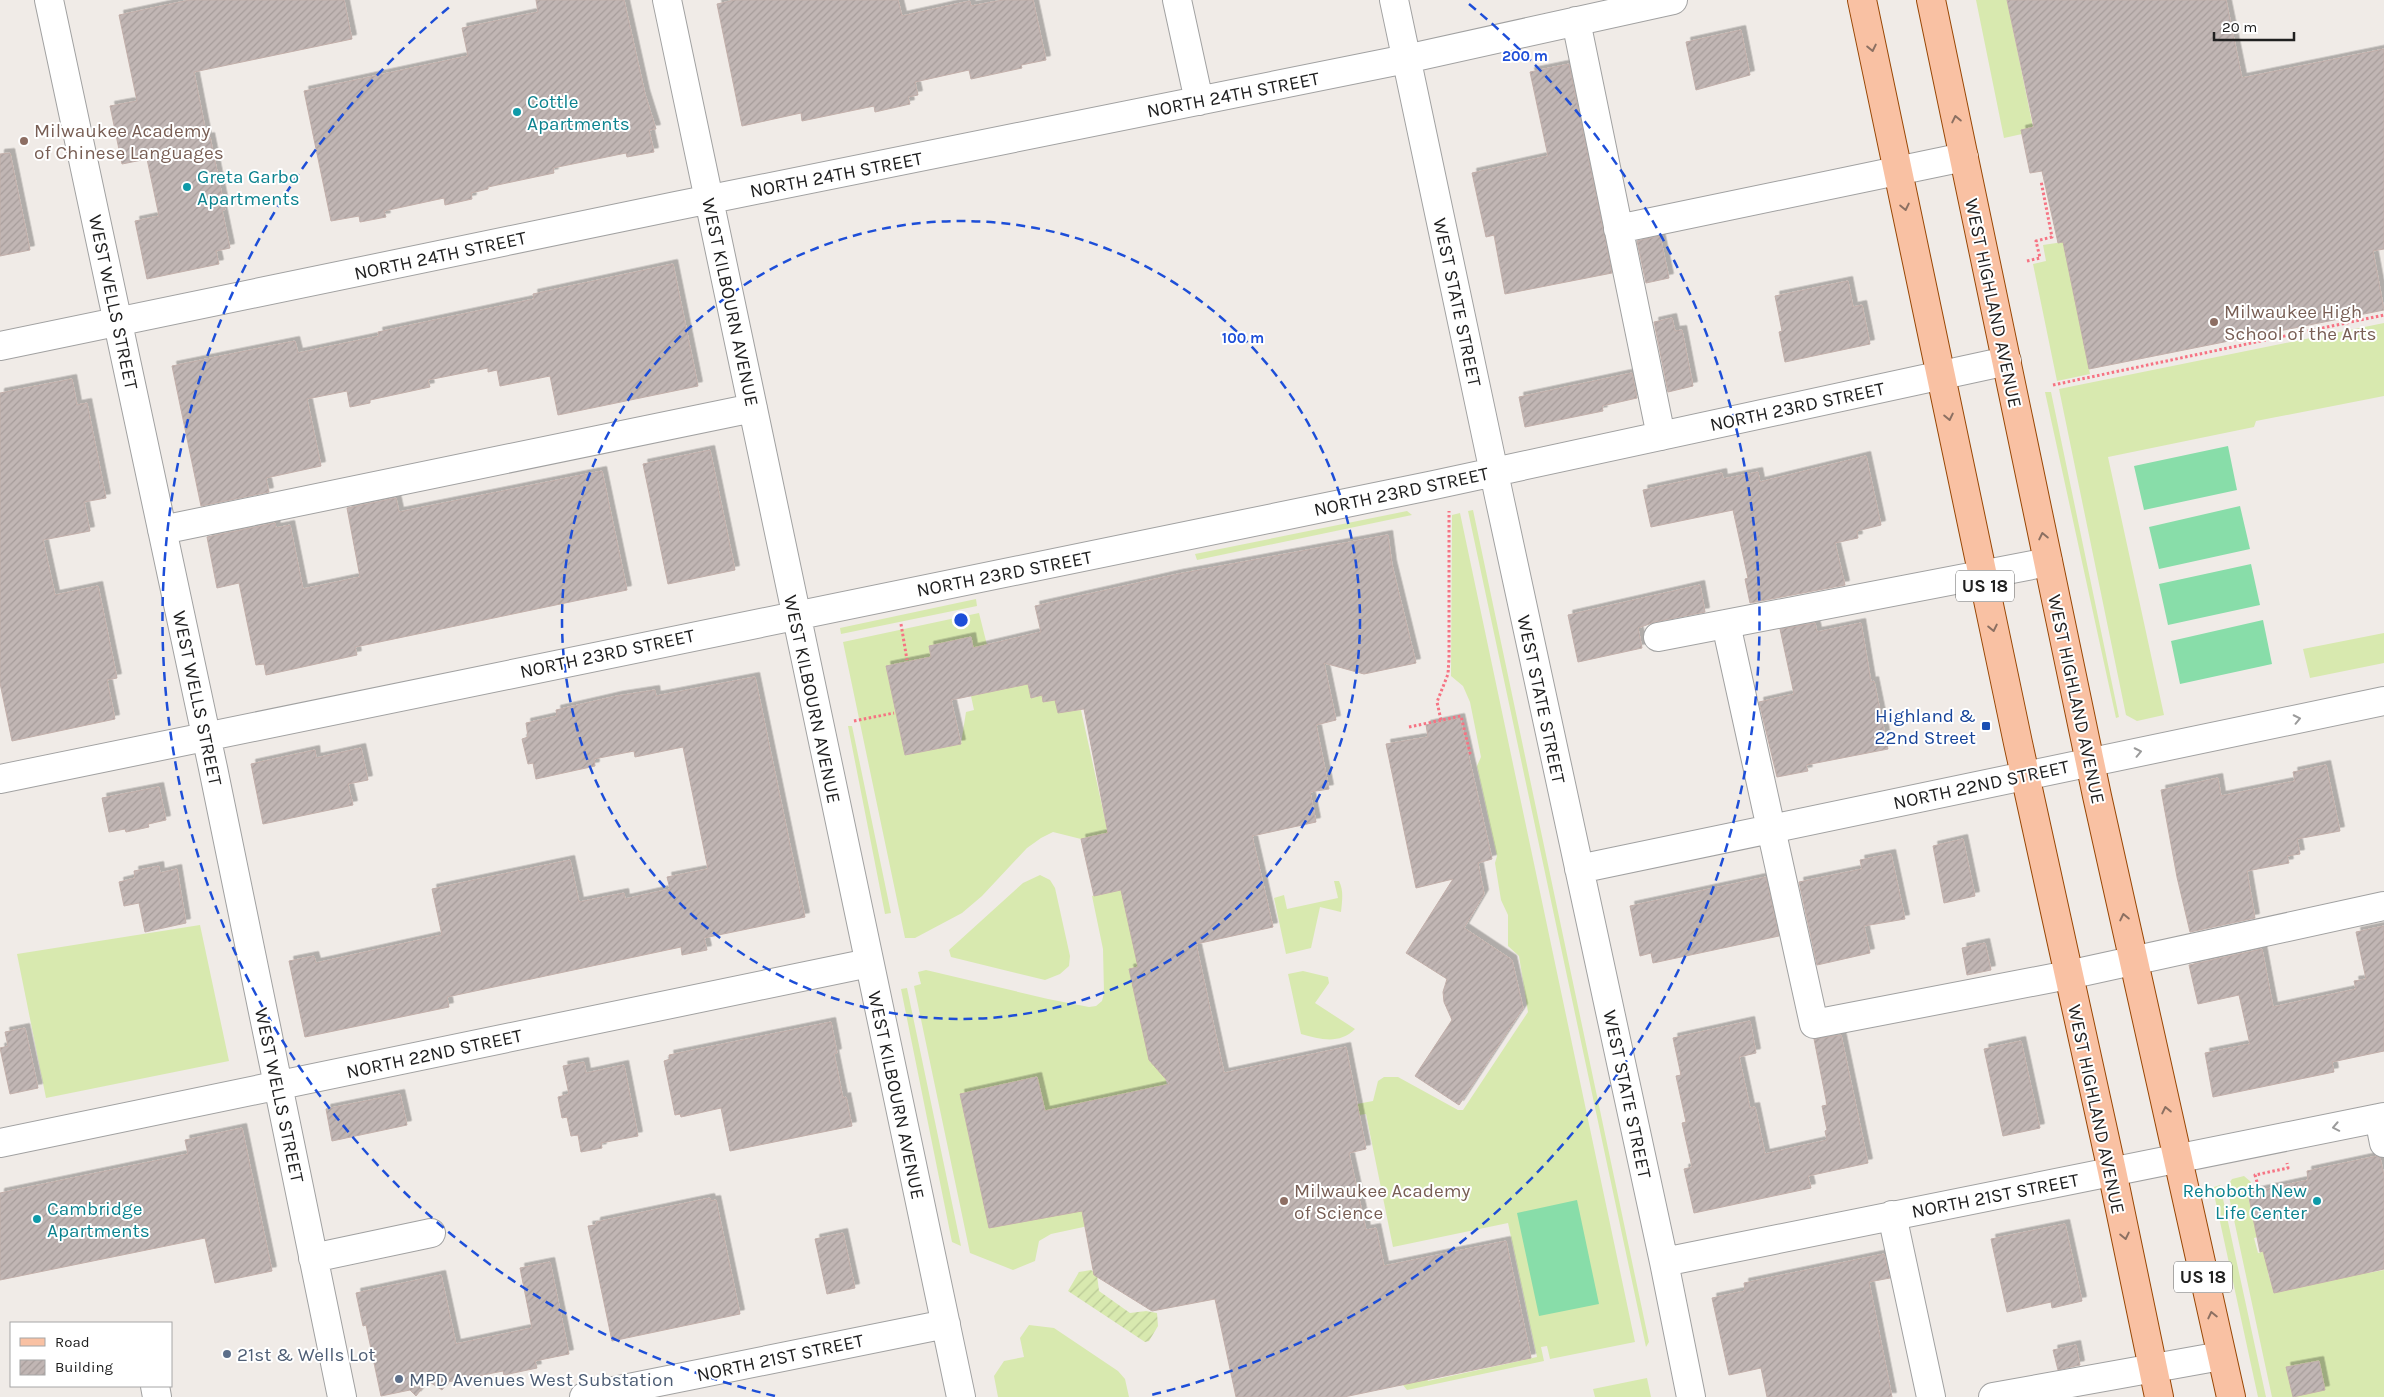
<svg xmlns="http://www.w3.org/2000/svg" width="2384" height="1397" font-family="Karla,sans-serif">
<defs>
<pattern id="garden-furrows" width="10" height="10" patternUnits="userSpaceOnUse" patternTransform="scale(1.25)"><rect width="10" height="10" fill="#d8e9af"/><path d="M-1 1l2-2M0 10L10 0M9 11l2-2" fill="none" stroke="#b9c896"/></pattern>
<pattern id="building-hatch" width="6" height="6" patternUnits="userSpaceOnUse" patternTransform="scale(1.25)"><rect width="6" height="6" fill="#c1b6b4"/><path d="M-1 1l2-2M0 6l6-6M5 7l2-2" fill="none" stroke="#a69c9a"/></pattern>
<filter id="shadow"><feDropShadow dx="4.5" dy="-4.5" stdDeviation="0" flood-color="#0004"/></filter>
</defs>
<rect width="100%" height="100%" fill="#f0ebe7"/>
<path fill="#d8e9af" d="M 1976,0 L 2007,0 L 2034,132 L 2030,128 L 2022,130 L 2022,134 L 2004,138 Z
M 2063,242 L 2090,374 L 2057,381 L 2033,264 L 2046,261 L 2043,245 Z
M 2384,323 L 2384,396 L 2256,421 L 2254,427 L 2108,457 L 2164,715 L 2137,721 L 2126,715 L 2059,389 Z
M 2045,392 L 2051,392 L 2119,717 L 2116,718 Z
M 1473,510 L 1649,1342 L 1646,1347 L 1468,511 Z
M 1407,511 L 1412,515 L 1197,560 L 1195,554 Z
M 1460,513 L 1635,1342 L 1550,1359 L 1547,1346 L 1541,1347 L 1544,1361 L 1407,1390 L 1403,1385 L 1398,1386 L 1398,1380 L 1426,1374 L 1428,1381 L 1537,1357 L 1508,1223 L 1393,1247 L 1366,1114 L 1359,1115 L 1357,1104 L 1373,1101 L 1378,1081 L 1384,1077 L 1398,1077 L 1458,1110 L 1463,1110 L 1528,1012 L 1519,956 L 1508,946 L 1508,915 L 1501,900 L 1495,863 L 1497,856 L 1477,766 L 1481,757 L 1470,702 L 1463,686 L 1451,676 L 1452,515 Z
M 976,599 L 977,606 L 841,634 L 840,628 Z
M 979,613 L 987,645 L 973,648 L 971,637 L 929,646 L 931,657 L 886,666 L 905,755 L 961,744 L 966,712 L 974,710 L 971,696 L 1028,684 L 1031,698 L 1042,695 L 1044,702 L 1055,700 L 1058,712 L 1081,710 L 1108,833 L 1081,839 L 1053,832 L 1041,838 L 1027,848 L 982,896 L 962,913 L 915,938 L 905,938 L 843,642 Z
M 2384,633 L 2384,663 L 2310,678 L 2303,649 Z
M 848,726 L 852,726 L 891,913 L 885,914 Z
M 1040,875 L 1050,880 L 1055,888 L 1070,956 L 1069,966 L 1060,974 L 1045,980 L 951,957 L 949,950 L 1023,883 Z
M 1334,881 L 1339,881 C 1344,891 1342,901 1341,912 L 1320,907 L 1311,948 L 1286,954 L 1274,898 L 1284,895 L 1287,909 L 1338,898 Z
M 1121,890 L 1167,1085 L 1045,1111 L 1037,1077 L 960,1094 L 989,1228 L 1127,1202 L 1130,1217 L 1051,1234 L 1039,1241 L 1035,1261 L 1013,1270 L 970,1253 L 914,986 L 921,984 L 918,972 L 926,970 L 1048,999 L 1089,1007 L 1096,1006 L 1102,1001 L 1104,993 L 1103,949 L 1092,896 Z
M 200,925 L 229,1061 L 46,1098 L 17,954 Z
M 1303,971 L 1328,977 L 1329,983 L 1315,1003 L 1355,1029 C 1339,1045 1320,1039 1301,1034 L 1288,974 Z
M 907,988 L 961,1246 L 952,1242 L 901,989 Z
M 2244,1176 L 2251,1182 C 2242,1200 2257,1220 2266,1235 L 2254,1238 L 2258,1253 L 2269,1250 L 2270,1273 L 2268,1273 L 2274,1293 L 2334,1280 L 2364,1258 L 2368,1273 L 2384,1270 L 2384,1397 L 2272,1397 L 2227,1187 L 2232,1179 Z
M 2220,1185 L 2266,1397 L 2258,1397 L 2214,1194 L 2214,1187 Z
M 1029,1325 L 1054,1328 L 1118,1371 L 1125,1379 L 1129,1397 L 998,1397 L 994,1376 L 1004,1361 L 1024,1357 L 1020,1338 Z
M 1647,1378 L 1651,1397 L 1595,1397 L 1593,1389 Z"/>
<path fill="url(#garden-furrows)" d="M 1091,1270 L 1097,1275 L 1099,1291 L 1130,1313 L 1146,1311 L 1157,1313 L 1158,1326 L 1149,1341 L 1145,1342 L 1068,1291 L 1079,1272 Z"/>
<path fill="#88dda9" d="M 2228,446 L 2237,490 L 2144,510 L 2134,466 Z
M 2240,506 L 2250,549 L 2159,569 L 2149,527 Z
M 2251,564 L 2260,605 L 2168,625 L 2159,584 Z
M 2263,620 L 2272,664 L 2180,684 L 2171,641 Z
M 1577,1200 L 1599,1304 L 1539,1316 L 1517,1213 Z"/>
<path fill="url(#building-hatch)" stroke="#c2afaa" filter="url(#shadow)" d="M 190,0 L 344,0 L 352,39 L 194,72 L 207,138 L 210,137 L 225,210 L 222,210 L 230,248 L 216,251 L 219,264 L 147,279 L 135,221 L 159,216 L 147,159 L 122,164 L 110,106 L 137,101 L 119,15 Z
M 536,0 L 624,0 L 645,94 L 656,129 L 649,130 L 654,152 L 627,157 L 626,153 L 553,168 L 554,173 L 488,187 L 488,189 L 471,193 L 472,199 L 445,205 L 444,198 L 384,211 L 386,217 L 360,222 L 359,216 L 331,221 L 304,91 L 468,56 L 462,28 L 538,12 Z
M 735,0 L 898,0 L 902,16 L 970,1 L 971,6 L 1003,0 L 1033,0 L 1046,60 L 1021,65 L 1022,68 L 971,79 L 969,70 L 915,82 L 918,95 L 908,97 L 910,104 L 875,112 L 874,106 L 802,121 L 801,113 L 742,126 L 717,4 Z
M 2007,0 L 2226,0 L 2242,78 L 2384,49 L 2384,249 L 2373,251 L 2384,310 L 2089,369 L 2063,242 L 2058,243 L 2042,171 L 2030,173 L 2021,130 L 2034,127 Z
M 1741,30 L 1750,75 L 1696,90 L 1686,42 Z
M 1569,64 L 1612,273 L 1505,294 L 1494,235 L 1486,237 L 1472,173 L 1548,156 L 1530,72 Z
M 10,153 L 30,250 L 0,256 L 0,154 Z
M 1660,236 L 1669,278 L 1646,283 L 1637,241 Z
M 673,264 L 698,386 L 558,415 L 550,376 L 500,386 L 497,370 L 488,372 L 488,368 L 428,380 L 430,387 L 370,400 L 370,403 L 350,407 L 347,391 L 307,399 L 321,466 L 266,478 L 269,492 L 201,506 L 172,366 L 295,341 L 298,353 L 379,336 L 378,332 L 534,299 L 533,294 Z
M 1848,281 L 1853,307 L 1862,305 L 1870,344 L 1785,362 L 1779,332 L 1782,331 L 1775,296 Z
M 1672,318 L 1675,331 L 1682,330 L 1693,386 L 1668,392 L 1654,322 Z
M 1632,373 L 1637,398 L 1602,406 L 1603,411 L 1525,427 L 1519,397 Z
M 72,379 L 77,405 L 87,403 L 106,498 L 84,502 L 90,531 L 43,540 L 55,595 L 98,586 L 117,678 L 107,680 L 115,719 L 12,741 L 0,683 L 0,393 Z
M 710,450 L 735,570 L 668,584 L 643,464 Z
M 1866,456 L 1881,525 L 1857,531 L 1858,538 L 1835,543 L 1845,585 L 1750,603 L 1745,579 L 1748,578 L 1733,510 L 1651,527 L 1643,490 L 1722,473 L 1723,479 L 1758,472 L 1760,482 Z
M 602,471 L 627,590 L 365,645 L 355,647 L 357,655 L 266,675 L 264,664 L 256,665 L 239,583 L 217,588 L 207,537 L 275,523 L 276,528 L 290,525 L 303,589 L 360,577 L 347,508 L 396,498 L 399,512 Z
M 1388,535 L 1392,565 L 1416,663 L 1364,674 L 1324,663 L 1336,720 L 1316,725 L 1329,789 L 1310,792 L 1316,822 L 1252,836 L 1273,927 L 1196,944 L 1224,1073 L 1346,1047 L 1366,1149 L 1349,1153 L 1366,1230 L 1376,1228 L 1384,1266 L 1506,1241 L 1531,1358 L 1344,1397 L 1236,1397 L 1215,1299 L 1152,1311 L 1094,1275 L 1082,1211 L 989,1228 L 960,1094 L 1037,1077 L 1045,1111 L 1170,1084 L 1149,1060 L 1129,969 L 1138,967 L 1121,890 L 1094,896 L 1081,839 L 1108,833 L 1084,709 L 1058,713 L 1055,700 L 1043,702 L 1042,695 L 1031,698 L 1028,684 L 951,700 L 961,744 L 905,755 L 886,666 L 931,657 L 929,646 L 971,637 L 973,648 L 1041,632 L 1035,606 L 1178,574 Z
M 1700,585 L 1705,612 L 1655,622 L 1638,628 L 1642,648 L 1578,662 L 1568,615 Z
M 1815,623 L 1817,632 L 1861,623 L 1871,682 L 1874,681 L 1888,749 L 1806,765 L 1808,771 L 1777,777 L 1759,702 L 1794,694 L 1780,629 Z
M 755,677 L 805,917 L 704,938 L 707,950 L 682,955 L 681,947 L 447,997 L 449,1007 L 305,1037 L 289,961 L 314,956 L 316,963 L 442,935 L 432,889 L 570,860 L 579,902 L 624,893 L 625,899 L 670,889 L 667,877 L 708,869 L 683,747 L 635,757 L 634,751 L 594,759 L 595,766 L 536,779 L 533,763 L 528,764 L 522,739 L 528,737 L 526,723 L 557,716 L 556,710 L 617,696 L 655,690 L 656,696 Z
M 1460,718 L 1492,859 L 1478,863 L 1484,894 L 1464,928 L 1512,960 L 1523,1008 L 1459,1105 L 1415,1076 L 1452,1020 L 1444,1002 L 1443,992 L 1447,979 L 1406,953 L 1453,879 L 1416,888 L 1386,744 L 1428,737 L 1426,725 Z
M 361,748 L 368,780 L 348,784 L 353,805 L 263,824 L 251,764 L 315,750 L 316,758 Z
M 2326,765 L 2340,831 L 2297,839 L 2300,854 L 2287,856 L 2289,863 L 2247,871 L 2255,918 L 2190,932 L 2177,877 L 2161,790 L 2218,778 L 2221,796 L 2295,781 L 2293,772 Z
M 159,787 L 166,820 L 148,824 L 149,827 L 126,832 L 125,829 L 109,832 L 102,798 Z
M 1963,839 L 1975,896 L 1944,903 L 1933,846 Z
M 1891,854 L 1905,919 L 1864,926 L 1870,953 L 1817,965 L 1799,882 L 1862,869 L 1860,860 Z
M 159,866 L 160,873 L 177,869 L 186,923 L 145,932 L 139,903 L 124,906 L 119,882 L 135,878 L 134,871 Z
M 1766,877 L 1779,936 L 1653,963 L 1651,953 L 1640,956 L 1630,906 Z
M 2384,926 L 2384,1051 L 2332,1062 L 2334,1072 L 2213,1097 L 2205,1053 L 2250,1044 L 2239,995 L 2198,1004 L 2189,965 L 2262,949 L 2273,1007 L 2356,989 L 2354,981 L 2366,979 L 2356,932 Z
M 1985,943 L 1991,970 L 1967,975 L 1962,948 Z
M 1750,1021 L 1756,1053 L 1739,1057 L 1750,1108 L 1755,1107 L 1765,1154 L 1827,1140 L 1825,1131 L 1827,1130 L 1822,1106 L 1827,1105 L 1814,1039 L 1841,1035 L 1868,1163 L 1808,1176 L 1811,1188 L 1694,1213 L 1684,1169 L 1692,1167 L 1682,1123 L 1686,1122 L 1676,1076 L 1681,1075 L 1673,1038 Z
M 831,1022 L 837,1053 L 834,1054 L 843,1098 L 846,1097 L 852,1126 L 730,1151 L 721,1108 L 681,1117 L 680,1114 L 675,1115 L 664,1061 L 670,1059 L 669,1055 Z
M 25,1028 L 38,1088 L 10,1094 L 0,1048 L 8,1046 L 5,1032 Z
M 2021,1041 L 2040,1128 L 2003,1136 L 1984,1049 Z
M 584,1062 L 586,1073 L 624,1065 L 638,1136 L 601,1143 L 602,1148 L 581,1152 L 578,1135 L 571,1136 L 567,1117 L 562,1118 L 558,1097 L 569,1094 L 563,1066 Z
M 400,1094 L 407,1125 L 332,1141 L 326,1109 Z
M 242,1128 L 272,1271 L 215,1283 L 205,1238 L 0,1280 L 0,1193 L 188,1154 L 185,1140 Z
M 2377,1156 L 2380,1158 L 2384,1175 L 2384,1269 L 2274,1293 L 2263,1251 L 2260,1252 L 2248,1193 L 2308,1180 L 2307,1171 Z
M 710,1198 L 711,1201 L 716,1200 L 740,1314 L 612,1341 L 588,1226 L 596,1225 L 596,1222 Z
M 2065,1224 L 2082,1301 L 2052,1308 L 2051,1302 L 2007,1312 L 1991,1239 Z
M 843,1233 L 855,1288 L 827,1294 L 815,1239 Z
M 1884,1254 L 1890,1278 L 1869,1282 L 1892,1397 L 1767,1397 L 1761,1368 L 1729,1375 L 1712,1298 L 1745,1291 L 1744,1283 Z
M 550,1262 L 569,1354 L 535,1361 L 537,1368 L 504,1375 L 503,1371 L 448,1382 L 442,1390 L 428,1381 L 416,1396 L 410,1390 L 381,1396 L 366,1325 L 363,1326 L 356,1293 L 441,1275 L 456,1344 L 532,1328 L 520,1268 Z
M 2076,1345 L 2080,1365 L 2058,1370 L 2053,1350 Z
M 2319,1361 L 2325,1390 L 2293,1397 L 2286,1367 Z"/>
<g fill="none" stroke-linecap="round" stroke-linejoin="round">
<g stroke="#a1a1a1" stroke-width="30">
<path id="minor" d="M 49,0 L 213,768 L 342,1397
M 667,0 L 961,1397
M 1177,0 L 1199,101
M 1394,0 L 1500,501 L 1664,1262 L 1691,1397
M 1576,21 L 1661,436
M 1618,229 L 1964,157
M 0,346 L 676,206 L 1406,59 L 1673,0
M 162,530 L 753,408
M 1726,624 L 1814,1024 L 2068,975 L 2384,906
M 1658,637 L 2048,562
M 0,779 L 1434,485 L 2007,361
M 1579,869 L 2384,701
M 2379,1118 L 2384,1143
M 0,1143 L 869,963
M 1892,1215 L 1931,1397
M 313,1258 L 431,1233
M 1664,1262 L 2384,1117
M 155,1386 L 157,1397
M 584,1397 L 946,1324
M 1993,1397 L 2221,1356"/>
</g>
<g stroke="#984604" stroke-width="30">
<path id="major" d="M 1862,0 L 2018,743 L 2112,1171 L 2159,1397
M 1931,0 L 2097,796 L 2231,1397"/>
</g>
<path stroke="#f67383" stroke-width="3" stroke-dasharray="2.5 2.5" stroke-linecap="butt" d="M 2027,261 L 2040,258 L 2036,241 L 2052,237 L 2041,181
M 2053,385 L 2384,315
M 901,624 L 907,660
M 1441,720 L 1437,702 L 1448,674 L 1449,658 L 1449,511
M 854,721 L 894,713
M 1409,727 L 1461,716 L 1470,753 L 1468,754
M 2257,1182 L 2255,1175 L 2288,1168 L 2287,1163"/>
<use href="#minor" stroke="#fff" stroke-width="28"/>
<use href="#major" stroke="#f9c1a3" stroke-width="28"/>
</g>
<defs><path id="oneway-chevron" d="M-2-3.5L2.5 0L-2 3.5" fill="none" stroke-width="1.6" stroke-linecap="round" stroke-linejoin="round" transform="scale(1.25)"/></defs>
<g stroke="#8c7062">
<use href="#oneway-chevron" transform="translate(1872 48) rotate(78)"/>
<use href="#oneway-chevron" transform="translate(1956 119) rotate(-102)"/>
<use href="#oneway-chevron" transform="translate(1905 207) rotate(78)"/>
<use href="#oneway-chevron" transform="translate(1949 417) rotate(78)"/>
<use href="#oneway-chevron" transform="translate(2043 536) rotate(-102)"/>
<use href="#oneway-chevron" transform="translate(1993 628) rotate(78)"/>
<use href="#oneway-chevron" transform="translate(2124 917) rotate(-102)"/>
<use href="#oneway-chevron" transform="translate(2166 1110) rotate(-102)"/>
<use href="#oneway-chevron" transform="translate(2125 1236) rotate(78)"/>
<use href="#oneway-chevron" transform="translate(2212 1315) rotate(-103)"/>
</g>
<g stroke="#9b9b9b">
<use href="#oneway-chevron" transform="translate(2297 719) rotate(-12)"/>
<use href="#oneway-chevron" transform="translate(2138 752) rotate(-12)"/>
<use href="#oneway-chevron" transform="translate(2336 1127) rotate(169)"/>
</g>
<g fill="none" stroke="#1d4ed8" stroke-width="2.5" stroke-dasharray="9 6">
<circle cx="961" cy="620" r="399"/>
<path d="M775 1396A798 798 0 0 1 453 4M1469 4A798 798 0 0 1 1147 1396"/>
</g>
<g fill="#0f9aa8" stroke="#fff" stroke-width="2">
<circle cx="517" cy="112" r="5"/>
<circle cx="187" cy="187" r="5"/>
<circle cx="2317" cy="1201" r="5"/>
<circle cx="37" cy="1219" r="5"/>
</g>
<g fill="#8d6e63" stroke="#fff" stroke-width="2">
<circle cx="24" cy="141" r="5"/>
<circle cx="2214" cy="322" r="5"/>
<circle cx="1284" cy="1201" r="5"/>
</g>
<rect fill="#1a4fb4" stroke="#fff" stroke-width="2" x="1981" y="721" width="10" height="10" rx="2.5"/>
<g fill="#5c6f8a" stroke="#fff" stroke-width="2">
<circle cx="227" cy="1354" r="5"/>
<circle cx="399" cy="1379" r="5"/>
</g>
<g text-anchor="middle" stroke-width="4" stroke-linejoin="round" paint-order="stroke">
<g fill="#fff" stroke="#636363" stroke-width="1">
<rect x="1956" y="570.5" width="58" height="31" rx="4"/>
<rect x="2174" y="1261.5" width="58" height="31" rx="4"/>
</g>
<g font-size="18" font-weight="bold" fill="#202020">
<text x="1985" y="592">US 18</text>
<text x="2203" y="1283">US 18</text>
</g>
<g font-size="19" fill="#202020" stroke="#fff">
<text transform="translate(1233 94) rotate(-11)" y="7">NORTH 24TH STREET</text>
<text transform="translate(836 174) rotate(-11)" y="7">NORTH 24TH STREET</text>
<text transform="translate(440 255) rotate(-12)" y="7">NORTH 24TH STREET</text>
<text transform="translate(114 302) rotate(78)" y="7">WEST WELLS STREET</text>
<text transform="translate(731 302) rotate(78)" y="7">WEST KILBOURN AVENUE</text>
<text transform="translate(1458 302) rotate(78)" y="7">WEST STATE STREET</text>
<text transform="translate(1994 303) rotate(78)" y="7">WEST HIGHLAND AVENUE</text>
<text transform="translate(1797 406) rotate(-12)" y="7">NORTH 23RD STREET</text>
<text transform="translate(1401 491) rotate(-12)" y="7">NORTH 23RD STREET</text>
<text transform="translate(1004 573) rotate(-11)" y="7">NORTH 23RD STREET</text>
<text transform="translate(607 653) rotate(-12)" y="7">NORTH 23RD STREET</text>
<text transform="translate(198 698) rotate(78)" y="7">WEST WELLS STREET</text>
<text transform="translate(813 699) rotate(78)" y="7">WEST KILBOURN AVENUE</text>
<text transform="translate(1542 699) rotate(78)" y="7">WEST STATE STREET</text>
<text transform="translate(2077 699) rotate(78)" y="7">WEST HIGHLAND AVENUE</text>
<text transform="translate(1981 784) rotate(-12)" y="7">NORTH 22ND STREET</text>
<text transform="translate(434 1053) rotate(-12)" y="7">NORTH 22ND STREET</text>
<text transform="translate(1628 1094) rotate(78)" y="7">WEST STATE STREET</text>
<text transform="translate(280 1095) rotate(78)" y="7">WEST WELLS STREET</text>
<text transform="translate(897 1095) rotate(78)" y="7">WEST KILBOURN AVENUE</text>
<text transform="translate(2097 1109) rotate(78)" y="7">WEST HIGHLAND AVENUE</text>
<text transform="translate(1995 1195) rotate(-11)" y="7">NORTH 21ST STREET</text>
<text transform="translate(780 1357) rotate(-12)" y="7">NORTH 21ST STREET</text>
</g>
<g font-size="19" fill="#0d838f" stroke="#fff" text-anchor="start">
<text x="527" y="108">Cottle<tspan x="527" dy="22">Apartments</tspan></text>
<text x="197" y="183">Greta Garbo<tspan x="197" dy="22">Apartments</tspan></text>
<text x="2307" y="1197" text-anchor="end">Rehoboth New<tspan x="2307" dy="22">Life Center</tspan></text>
<text x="47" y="1215">Cambridge<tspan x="47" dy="22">Apartments</tspan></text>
</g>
<g font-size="19" fill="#785e54" stroke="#fff" text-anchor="start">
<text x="34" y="137">Milwaukee Academy<tspan x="34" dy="22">of Chinese Languages</tspan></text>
<text x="2224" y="318">Milwaukee High<tspan x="2224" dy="22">School of the Arts</tspan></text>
<text x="1294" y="1197">Milwaukee Academy<tspan x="1294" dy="22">of Science</tspan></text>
</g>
<g font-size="19" fill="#164399" stroke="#fff" text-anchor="end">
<text x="1976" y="722">Highland &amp;<tspan x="1976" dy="22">22nd Street</tspan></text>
</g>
<g font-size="19" fill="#4e5e75" stroke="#fff" text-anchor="start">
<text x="237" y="1361">21st &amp; Wells Lot</text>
<text x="409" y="1386">MPD Avenues West Substation</text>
</g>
</g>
<circle cx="961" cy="620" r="8" fill="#1d4ed8" stroke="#fff" stroke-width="2.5"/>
<g font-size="15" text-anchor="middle" font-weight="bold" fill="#1d4ed8" stroke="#fff" stroke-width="4" stroke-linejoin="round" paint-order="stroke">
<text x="1525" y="61">200 m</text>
<text x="1243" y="343">100 m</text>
</g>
<rect x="10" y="1322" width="162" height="65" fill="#ffffff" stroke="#a6a6a6"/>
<rect x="20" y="1338" width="25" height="8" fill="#f9c1a3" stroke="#a6a6a6"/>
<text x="55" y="1347" font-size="15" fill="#202020">Road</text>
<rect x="20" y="1360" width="25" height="15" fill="url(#building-hatch)" stroke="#a6a6a6"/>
<text x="55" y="1372" font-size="15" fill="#202020">Building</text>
<path d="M2214 32v8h80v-8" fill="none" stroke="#202020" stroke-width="2.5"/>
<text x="2222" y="32" font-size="15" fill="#202020" stroke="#ffffff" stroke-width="4" paint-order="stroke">20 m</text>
</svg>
